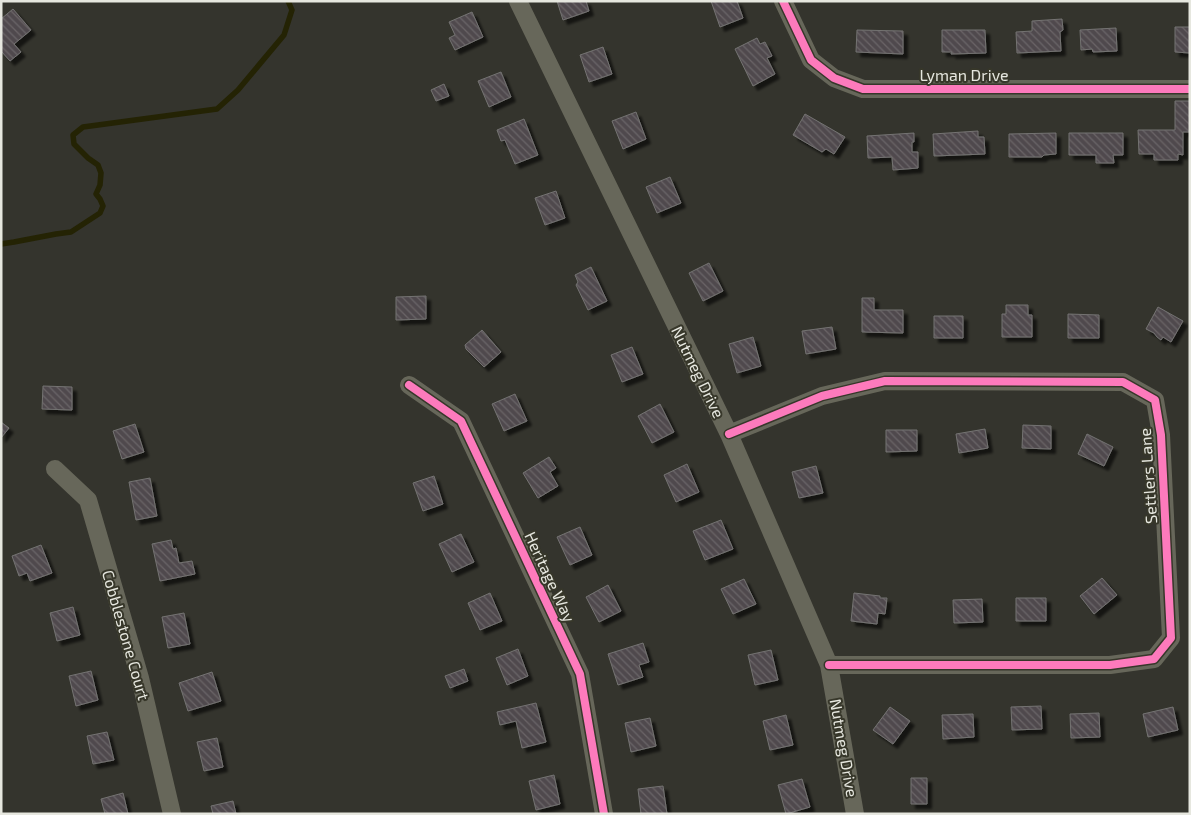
<svg xmlns="http://www.w3.org/2000/svg" width="1191" height="815" font-family="'Exo 2',sans-serif">
<defs>
<pattern id="building-back-hatch" width="6" height="6" patternUnits="userSpaceOnUse" patternTransform="scale(1.25)"><rect width="6" height="6" fill="#504a4e"/><path d="M-1 5l2 2M0 0l6 6M5-1l2 2" fill="none" stroke="#696467"/></pattern>
<filter id="shadow"><feDropShadow dx="4.5" dy="4.5" stdDeviation="1" flood-color="#0009"/></filter>
</defs>
<rect width="100%" height="100%" fill="#34342d"/>
<g fill="none" stroke-linecap="round" stroke-linejoin="round">
<path stroke="#242304" stroke-width="5.5" d="M 1,244 L 14,242 L 56,234 L 71,232 L 100,213 L 103,206 L 100,199 L 96,194 L 100,185 L 101,173 L 98,165 L 88,158 L 74,144 L 73,135 L 83,127 L 217,109 L 238,90 L 284,35 L 292,10 L 288,1"/>
</g>
<path fill="url(#building-back-hatch)" stroke="#747372" filter="url(#shadow)" d="M 557,1 L 586,1 L 589,11 L 563,20 Z
M 711,1 L 737,1 L 743,18 L 720,27 Z
M 13,9 L 31,30 L 14,44 L 21,52 L 10,61 L 1,51 L 1,19 Z
M 472,12 L 483,37 L 455,50 L 449,38 L 455,35 L 449,22 Z
M 1062,19 L 1063,30 L 1060,32 L 1061,51 L 1017,53 L 1016,32 L 1032,31 L 1032,21 Z
M 1175,27 L 1190,27 L 1190,53 L 1175,52 Z
M 1116,28 L 1117,51 L 1093,52 L 1092,49 L 1081,50 L 1080,30 Z
M 857,30 L 903,31 L 903,54 L 856,52 Z
M 942,30 L 985,30 L 986,53 L 951,54 L 952,52 L 942,52 Z
M 757,38 L 760,44 L 765,42 L 772,56 L 767,58 L 775,74 L 753,86 L 735,49 Z
M 603,47 L 612,74 L 589,82 L 580,55 Z
M 501,72 L 511,97 L 489,107 L 478,81 Z
M 444,84 L 449,96 L 436,101 L 431,90 Z
M 1175,101 L 1190,101 L 1190,132 L 1183,132 L 1183,155 L 1178,154 L 1178,160 L 1154,160 L 1154,154 L 1139,154 L 1138,130 L 1175,130 Z
M 636,112 L 646,139 L 623,149 L 612,121 Z
M 805,114 L 845,137 L 834,154 L 826,149 L 822,152 L 793,135 Z
M 524,119 L 538,155 L 515,164 L 505,140 L 501,141 L 497,130 Z
M 978,131 L 978,137 L 984,137 L 985,154 L 934,156 L 933,134 Z
M 914,133 L 914,142 L 912,142 L 912,152 L 918,152 L 918,168 L 893,170 L 892,157 L 868,158 L 867,136 Z
M 1056,133 L 1056,154 L 1044,155 L 1042,157 L 1009,157 L 1009,134 Z
M 1069,133 L 1123,133 L 1123,155 L 1113,155 L 1114,163 L 1096,163 L 1096,155 L 1069,155 Z
M 670,177 L 681,203 L 657,213 L 646,187 Z
M 556,191 L 565,218 L 545,225 L 535,198 Z
M 709,263 L 723,291 L 703,301 L 689,273 Z
M 591,267 L 607,301 L 588,310 L 576,285 L 578,282 L 575,275 Z
M 426,296 L 426,319 L 396,320 L 396,297 Z
M 862,298 L 874,298 L 874,310 L 903,310 L 903,333 L 862,332 Z
M 1006,305 L 1028,305 L 1028,315 L 1032,315 L 1032,337 L 1002,337 L 1002,314 L 1006,314 Z
M 1158,307 L 1183,321 L 1171,342 L 1163,337 L 1161,340 L 1157,337 L 1154,333 L 1146,329 Z
M 1068,314 L 1099,315 L 1099,338 L 1068,338 Z
M 934,316 L 963,316 L 963,338 L 934,338 Z
M 832,327 L 836,349 L 806,354 L 802,331 Z
M 482,330 L 501,352 L 484,367 L 466,349 L 465,345 Z
M 753,337 L 761,366 L 737,373 L 729,344 Z
M 632,347 L 643,374 L 622,382 L 611,355 Z
M 43,386 L 72,387 L 72,410 L 42,409 Z
M 515,394 L 527,421 L 504,431 L 492,404 Z
M 660,404 L 674,432 L 652,443 L 638,416 Z
M 1,422 L 9,428 L 1,438 Z
M 135,424 L 144,452 L 122,459 L 113,431 Z
M 1023,425 L 1051,426 L 1051,449 L 1022,448 Z
M 985,429 L 988,448 L 959,453 L 956,434 Z
M 886,430 L 917,430 L 917,451 L 886,452 Z
M 1087,434 L 1113,447 L 1104,466 L 1078,454 Z
M 549,457 L 556,468 L 550,472 L 558,486 L 538,498 L 523,473 Z
M 687,464 L 699,492 L 676,502 L 664,475 Z
M 816,466 L 823,493 L 799,498 L 792,472 Z
M 434,476 L 443,504 L 423,511 L 413,483 Z
M 150,478 L 157,516 L 136,520 L 129,482 Z
M 721,520 L 733,549 L 705,560 L 693,531 Z
M 580,527 L 592,555 L 570,565 L 557,537 Z
M 461,534 L 474,562 L 452,572 L 439,544 Z
M 171,540 L 173,549 L 176,548 L 179,563 L 192,561 L 195,574 L 160,581 L 152,544 Z
M 41,545 L 52,573 L 30,581 L 27,573 L 19,576 L 12,556 Z
M 1102,578 L 1117,595 L 1094,614 L 1080,596 Z
M 744,579 L 756,604 L 733,614 L 721,589 Z
M 608,585 L 621,611 L 599,622 L 586,597 Z
M 490,593 L 502,621 L 480,630 L 468,603 Z
M 854,593 L 880,596 L 880,598 L 887,598 L 885,614 L 878,613 L 877,624 L 851,621 Z
M 1016,598 L 1046,598 L 1046,621 L 1016,621 Z
M 982,599 L 983,622 L 954,623 L 953,600 Z
M 73,607 L 80,635 L 57,641 L 50,613 Z
M 184,613 L 190,644 L 168,648 L 162,617 Z
M 643,643 L 649,662 L 639,665 L 643,677 L 618,685 L 608,654 Z
M 518,649 L 528,676 L 507,685 L 496,658 Z
M 771,650 L 778,680 L 755,685 L 748,655 Z
M 464,669 L 468,681 L 450,688 L 445,676 Z
M 91,671 L 98,700 L 76,706 L 69,676 Z
M 212,672 L 221,701 L 188,711 L 179,683 Z
M 536,703 L 546,742 L 522,748 L 516,721 L 500,725 L 497,712 Z
M 1041,706 L 1042,729 L 1012,730 L 1011,707 Z
M 890,707 L 910,721 L 893,744 L 873,730 Z
M 1173,707 L 1178,730 L 1148,737 L 1143,714 Z
M 1099,713 L 1100,737 L 1071,738 L 1070,714 Z
M 973,714 L 974,737 L 943,739 L 942,715 Z
M 786,715 L 793,745 L 770,750 L 763,721 Z
M 650,718 L 656,746 L 631,752 L 625,723 Z
M 107,732 L 114,760 L 93,764 L 87,736 Z
M 217,738 L 223,767 L 204,771 L 197,742 Z
M 554,775 L 560,804 L 536,810 L 529,781 Z
M 911,778 L 927,778 L 927,804 L 911,804 Z
M 802,779 L 810,807 L 786,814 L 778,785 Z
M 663,786 L 667,814 L 641,814 L 638,789 Z
M 123,793 L 128,814 L 105,814 L 101,799 Z
M 233,801 L 236,814 L 213,814 L 211,806 Z"/>
<g fill="none" stroke-linecap="round" stroke-linejoin="round">
<path stroke="#67675a" stroke-width="18" d="M 518,1 L 729,434 L 829,665 L 855,814
M 783,1 L 811,60 L 834,78 L 863,89 L 1190,89
M 409,385 L 461,421 L 580,674 L 604,814
M 729,434 L 822,396 L 885,381 L 1123,382 L 1155,400 L 1161,435 L 1171,638 L 1154,659 L 1110,665 L 829,665
M 55,469 L 88,500 L 140,678 L 172,814"/>
<g stroke="#37372a" stroke-width="11">
<path id="cycleway" d="M 783,1 L 811,60 L 834,78 L 863,89 L 1190,89
M 409,385 L 461,421 L 580,674 L 604,814
M 729,434 L 822,396 L 885,381 L 1123,382 L 1155,400 L 1161,435 L 1171,638 L 1154,659 L 1110,665 L 829,665"/>
</g>
<use href="#cycleway" stroke="#fd7abc" stroke-width="8"/>
</g>
<g text-anchor="middle" stroke-width="4" stroke-linejoin="round" paint-order="stroke">
<g font-size="16" fill="#e6e7df" stroke="#37372a">
<text x="964" y="81">Lyman Drive</text>
<text transform="translate(698 372) rotate(64)" y="6">Nutmeg Drive</text>
<text transform="translate(1148 476) rotate(-94)" y="6">Settlers Lane</text>
<text transform="translate(550 577) rotate(65)" y="6">Heritage Way</text>
<text transform="translate(126 635) rotate(74)" y="6">Cobblestone Court</text>
<text transform="translate(844 748) rotate(80)" y="6">Nutmeg Drive</text>
</g>
</g>
<rect width="1191" height="815" fill="none" stroke="#e6e7df" stroke-width="5"/>
</svg>
